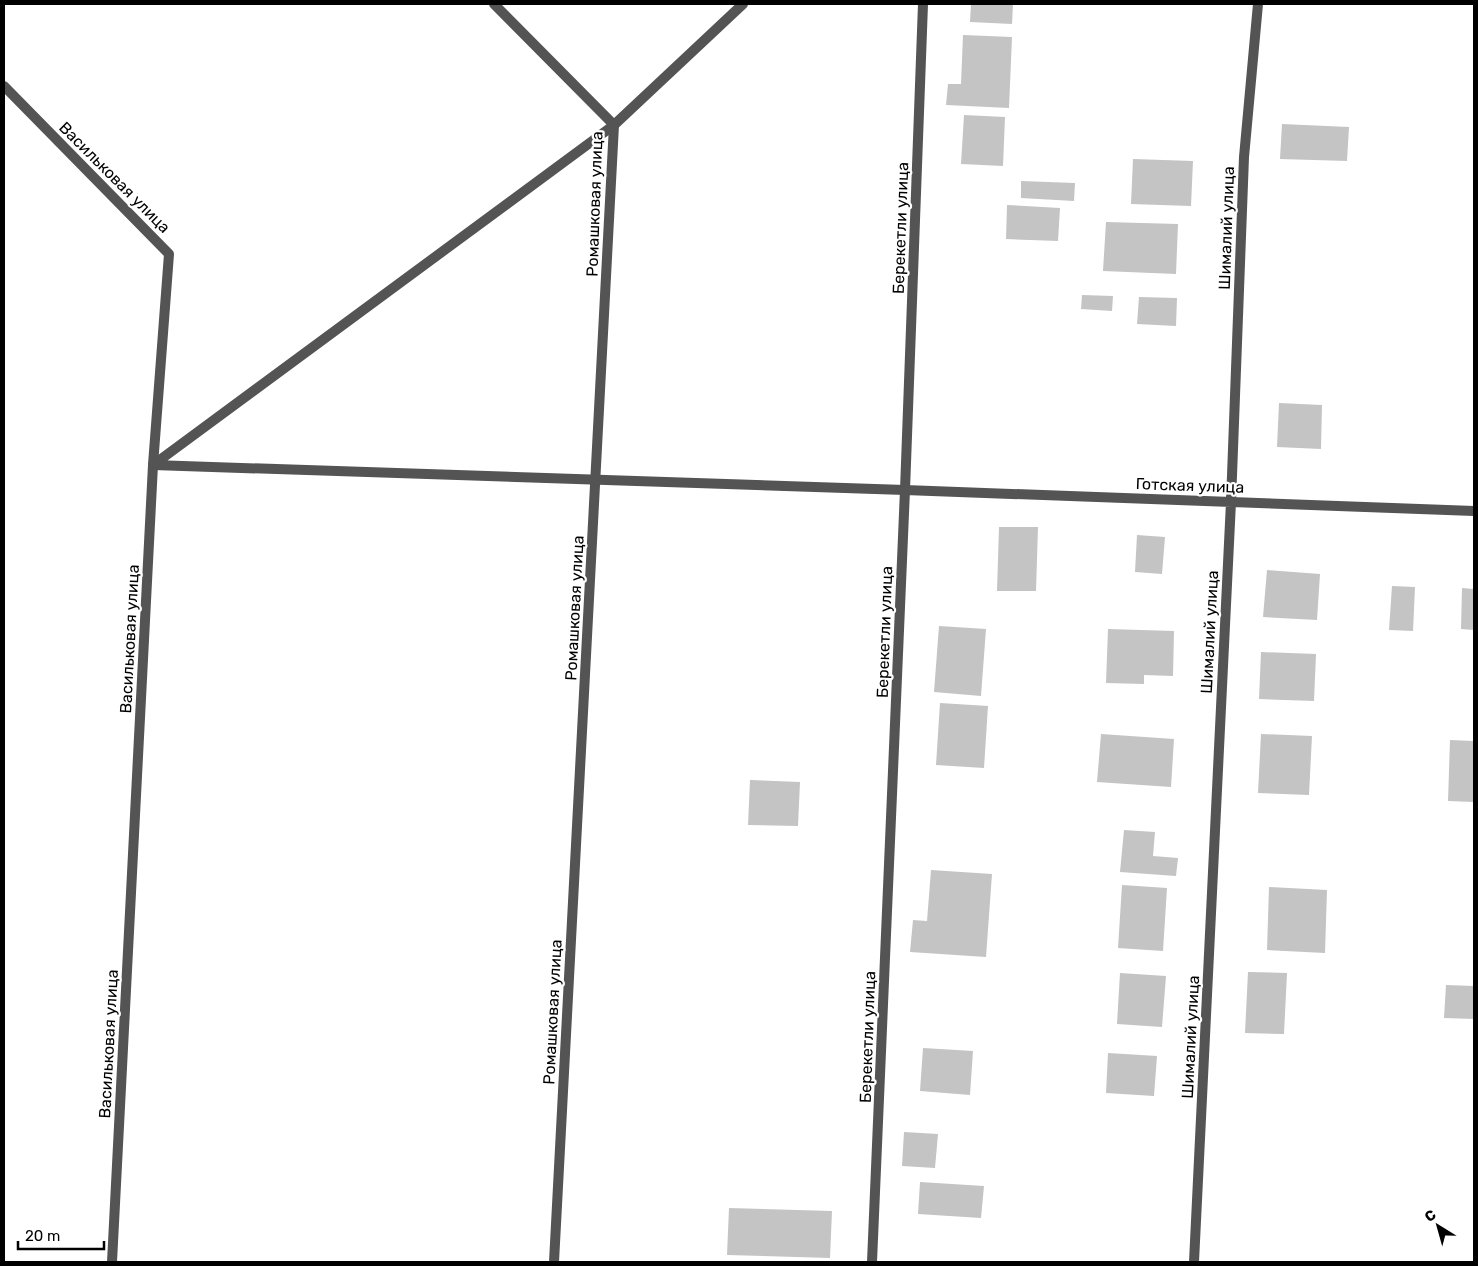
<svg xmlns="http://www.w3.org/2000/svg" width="1478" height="1266" font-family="Rubik,sans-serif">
<rect width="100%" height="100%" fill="#fff"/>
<path fill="#c4c4c4" d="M 971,4 L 1013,4 L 1012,24 L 970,22 Z
M 963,35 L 1012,37 L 1009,108 L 946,105 L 948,84 L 961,84 Z
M 964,115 L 1005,117 L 1003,166 L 961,164 Z
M 1282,124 L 1349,127 L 1347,161 L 1280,159 Z
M 1133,159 L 1193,161 L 1191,206 L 1131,204 Z
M 1021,181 L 1075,183 L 1074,201 L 1021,198 Z
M 1007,205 L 1060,208 L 1058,241 L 1006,239 Z
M 1106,222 L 1178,224 L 1176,274 L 1103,271 Z
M 1082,295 L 1113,296 L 1112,311 L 1081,309 Z
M 1139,297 L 1177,298 L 1176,326 L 1137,324 Z
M 1279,403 L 1322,405 L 1321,449 L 1277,447 Z
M 999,527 L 1038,527 L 1036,591 L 997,591 Z
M 1137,535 L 1165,537 L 1162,574 L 1135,572 Z
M 1267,570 L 1320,574 L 1317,620 L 1263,617 Z
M 1392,586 L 1415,587 L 1413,631 L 1389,630 Z
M 1462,588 L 1474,589 L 1474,630 L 1461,629 Z
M 939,626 L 986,629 L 981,696 L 934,692 Z
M 1108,629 L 1174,631 L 1173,676 L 1144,675 L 1144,684 L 1106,683 Z
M 1261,652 L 1316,654 L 1314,701 L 1259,699 Z
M 940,703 L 988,706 L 984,768 L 936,765 Z
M 1101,734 L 1174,739 L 1171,787 L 1097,782 Z
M 1261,734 L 1312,736 L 1309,795 L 1258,793 Z
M 1450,740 L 1474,741 L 1474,802 L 1448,801 Z
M 750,780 L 800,782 L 798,826 L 748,825 Z
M 1124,830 L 1155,832 L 1153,856 L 1178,858 L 1176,876 L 1120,872 Z
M 931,870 L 992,874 L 986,957 L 910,952 L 913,920 L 927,921 Z
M 1122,885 L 1167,888 L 1163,951 L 1118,948 Z
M 1269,887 L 1327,890 L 1325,953 L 1267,950 Z
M 1248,972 L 1287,973 L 1284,1034 L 1245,1033 Z
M 1120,973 L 1166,976 L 1162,1027 L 1117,1024 Z
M 1446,985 L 1474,986 L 1474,1019 L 1444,1018 Z
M 923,1048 L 973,1051 L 970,1095 L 920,1091 Z
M 1108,1053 L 1157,1056 L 1154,1096 L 1106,1093 Z
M 904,1132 L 938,1134 L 935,1168 L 902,1166 Z
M 920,1182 L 984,1186 L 981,1218 L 918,1214 Z
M 729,1208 L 832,1211 L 830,1258 L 727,1255 Z"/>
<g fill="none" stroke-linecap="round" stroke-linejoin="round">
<path stroke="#545454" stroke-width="10" d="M 153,465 L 905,490
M 153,465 L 614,125 L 743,4"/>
<path stroke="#545454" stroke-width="10" d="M 494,4 L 614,125 L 554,1262
M 4,86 L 169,254 L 153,465 L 112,1262
M 905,490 L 1474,511
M 872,1262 L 905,490 L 923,4
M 1194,1262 L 1231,502 L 1244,157 L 1258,4"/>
</g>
<g text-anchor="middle" stroke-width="4.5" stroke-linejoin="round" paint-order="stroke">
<g font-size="16" fill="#000" stroke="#fff">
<text transform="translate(115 177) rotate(45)" y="6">Васильковая улица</text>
<text transform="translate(594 204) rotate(-88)" y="6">Ромашковая улица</text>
<text transform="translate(900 228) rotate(-88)" y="6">Берекетли улица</text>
<text transform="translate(1226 228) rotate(-88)" y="6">Шималий улица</text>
<text transform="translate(1190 485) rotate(2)" y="6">Готская улица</text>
<text transform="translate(574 608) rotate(-87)" y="6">Ромашковая улица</text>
<text transform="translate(884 632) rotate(-88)" y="6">Берекетли улица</text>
<text transform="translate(1209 632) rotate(-87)" y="6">Шималий улица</text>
<text transform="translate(129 639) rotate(-87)" y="6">Васильковая улица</text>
<text transform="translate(552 1012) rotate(-87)" y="6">Ромашковая улица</text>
<text transform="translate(867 1037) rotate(-88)" y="6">Берекетли улица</text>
<text transform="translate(1190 1037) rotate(-87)" y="6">Шималий улица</text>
<text transform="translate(108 1044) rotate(-87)" y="6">Васильковая улица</text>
</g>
</g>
<rect width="1478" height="1266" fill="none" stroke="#000000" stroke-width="10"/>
<g transform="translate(1438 1226) rotate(323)" stroke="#ffffff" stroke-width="4" paint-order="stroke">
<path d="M0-4L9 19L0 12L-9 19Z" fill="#000000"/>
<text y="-8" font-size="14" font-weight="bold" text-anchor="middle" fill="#000000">С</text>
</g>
<path d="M18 1241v8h86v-8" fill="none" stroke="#000000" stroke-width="2.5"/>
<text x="25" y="1241" font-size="15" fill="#000000" stroke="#ffffff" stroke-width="4" paint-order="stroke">20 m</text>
</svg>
